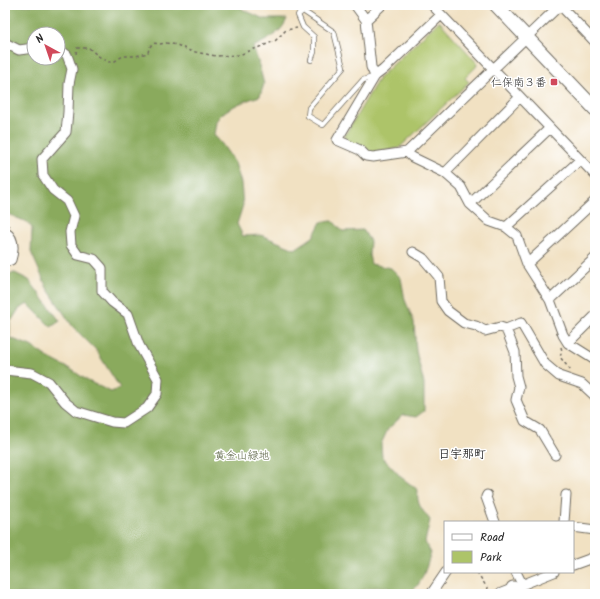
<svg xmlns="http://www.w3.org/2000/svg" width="600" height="599" font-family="Kalam,'Klee One',sans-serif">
<rect width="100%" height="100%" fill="#fff"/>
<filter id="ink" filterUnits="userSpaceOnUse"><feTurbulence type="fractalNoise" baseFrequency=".025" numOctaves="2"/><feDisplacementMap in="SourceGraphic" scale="8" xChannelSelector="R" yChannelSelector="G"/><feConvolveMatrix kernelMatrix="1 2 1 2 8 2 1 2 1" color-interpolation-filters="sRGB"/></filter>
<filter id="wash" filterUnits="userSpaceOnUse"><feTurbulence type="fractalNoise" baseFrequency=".012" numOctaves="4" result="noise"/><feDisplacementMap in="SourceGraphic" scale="16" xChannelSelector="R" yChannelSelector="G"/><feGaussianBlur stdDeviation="0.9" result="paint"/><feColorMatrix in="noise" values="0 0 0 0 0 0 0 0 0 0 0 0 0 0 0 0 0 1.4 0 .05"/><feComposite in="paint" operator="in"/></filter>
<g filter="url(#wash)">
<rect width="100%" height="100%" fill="#f1e1c2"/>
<path fill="#adc469" stroke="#6c784a" d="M 439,21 L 477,63 L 476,67 L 465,78 L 469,82 L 399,148 L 372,154 L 346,140 L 345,135 L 379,78 Z"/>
<path fill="#8aaa5d" stroke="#5a6a44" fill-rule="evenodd" d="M 5,5 L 240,5 L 242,9 L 264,19 L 287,19 C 281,34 267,40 253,47 L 258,61 L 264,84 L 260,96 C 247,100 221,109 216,122 C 215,126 215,131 214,135 L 222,144 L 235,163 L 241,183 L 243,205 L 237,224 L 243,236 L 261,235 L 295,249 L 313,237 L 321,222 L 333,221 L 342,231 L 363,230 L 370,241 L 369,255 L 371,264 L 391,268 L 401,278 L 405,300 L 414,322 L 416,351 L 424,384 L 424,411 L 416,417 L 403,415 L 388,429 L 381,444 L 382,457 L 402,478 L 418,490 C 416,505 422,509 430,520 L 425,542 L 431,553 C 426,567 420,597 400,593 C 395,592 391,588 386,587 C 374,586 361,591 350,594 L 5,594 L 5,274 L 15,273 L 29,280 L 60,321 L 51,327 L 28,304 L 19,309 L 10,323 L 10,338 L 31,346 L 47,357 L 72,370 L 88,381 L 111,392 L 120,388 L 96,350 L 73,327 L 47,288 L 31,252 L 32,228 L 27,222 L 5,213 ZM 34,34 L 58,34 L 58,58 L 34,58 Z"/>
</g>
<g filter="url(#ink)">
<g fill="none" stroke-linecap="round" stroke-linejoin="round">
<g stroke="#706b60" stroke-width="6">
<path id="lane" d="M 311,60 L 314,52 L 314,37 L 303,27 L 298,15 L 303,11 L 334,32 L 343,68 L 309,108 L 308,116 L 323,125 L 363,80 L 373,77"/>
</g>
<g stroke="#706b60" stroke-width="11">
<path id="street" d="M 355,5 L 366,20 L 371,67 L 375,76 L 337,140 L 360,150 L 366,156 L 373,157 L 407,152 L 412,157 L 445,173 L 461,187 L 470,204 L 489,221 L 506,227 L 517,236 L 527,264 L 550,300 L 563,335 L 568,343 L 595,360
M 432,5 L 595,175
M 560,5 L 595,42
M 366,20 L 382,5
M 5,43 L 19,50 L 34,48
M 375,76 L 383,70 L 441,15
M 407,152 L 560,5
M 445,173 L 520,97
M 470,204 L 550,128
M 506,227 L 580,160
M 5,232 C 15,238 14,250 11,260 L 5,262
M 413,252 L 423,258 L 439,277 L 441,301 L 448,311 L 464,323 L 476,326 L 485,331 L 500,327 L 506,329 L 515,352 L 516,376 L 519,387 L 516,400 L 525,421 L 540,430 L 555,455
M 527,264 L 595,201
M 550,300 L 595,258
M 506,329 L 521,323 L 545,364 L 559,376 L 582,384 L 595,396
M 568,343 L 595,316
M 5,370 L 32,373 L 49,382 L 65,402 L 76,411 L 112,422 L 124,423 L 147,408 L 157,394 L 158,379 L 139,345 L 128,314 L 112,302 L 102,291 L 102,268 L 94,259 L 78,255 L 71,245 L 70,232 L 74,216 L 67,201 L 53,190 L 43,175 L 42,159 L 66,132 L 68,112 L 69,84 L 72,69 L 67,55 L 58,48
M 487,495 L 486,497 L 495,522
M 564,522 L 566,495
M 573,527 L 595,530
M 573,565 L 595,557
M 516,572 L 522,584
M 431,594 L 446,572
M 499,594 L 554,572"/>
</g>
<g stroke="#706b60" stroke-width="15">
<path id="secondary" d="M 496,5 L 595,109
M 513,588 L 516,594"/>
</g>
<path stroke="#706b60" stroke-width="1.5" stroke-dasharray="3 3" stroke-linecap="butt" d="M 76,54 L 77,48 L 89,48 L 98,56 L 109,62 L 115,61 L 123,56 L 136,56 L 148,53 L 149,48 L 153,43 L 160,44 L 166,43 L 177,45 L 190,51 L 216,56 L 239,55 L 275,41 L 286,30 L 297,28
M 5,221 L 10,226
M 561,347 L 562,351 L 560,357 L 571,371
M 477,572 L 491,594"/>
<use href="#lane" stroke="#fff" stroke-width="4.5"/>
<use href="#street" stroke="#fff" stroke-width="9"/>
<use href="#secondary" stroke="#fff" stroke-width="13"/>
</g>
</g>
<rect fill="#d1495b" stroke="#fff" stroke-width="1.5" x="550" y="78" width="8" height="8" rx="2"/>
<g text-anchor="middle" stroke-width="3" stroke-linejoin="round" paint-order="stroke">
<g font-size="11" fill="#2b2b2b" stroke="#fff" text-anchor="end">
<text x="546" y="86">仁保南３番</text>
</g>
<g font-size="11" fill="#586141" stroke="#fff">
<text x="242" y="459">黄金山緑地</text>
</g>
<g font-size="12" font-weight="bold" fill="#2b2b2b" stroke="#fff">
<text x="462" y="458">日宇那町</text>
</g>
</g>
<rect width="600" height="599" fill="none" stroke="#fff" stroke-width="20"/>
<rect x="444" y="521" width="130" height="52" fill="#ffffff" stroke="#aaaaaa"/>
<rect x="452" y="534" width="20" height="6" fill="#ffffff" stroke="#aaaaaa"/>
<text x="480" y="541" font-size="12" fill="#2b2b2b">Road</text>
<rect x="452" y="551" width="20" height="12" fill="#adc469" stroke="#aaaaaa"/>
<text x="480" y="561" font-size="12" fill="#2b2b2b">Park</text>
<g transform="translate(46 46) rotate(320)"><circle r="19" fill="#ffffff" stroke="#aaaaaa"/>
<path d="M0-3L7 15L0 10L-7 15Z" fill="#d1495b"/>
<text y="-6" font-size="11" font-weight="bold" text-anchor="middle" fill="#2b2b2b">N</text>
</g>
</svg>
